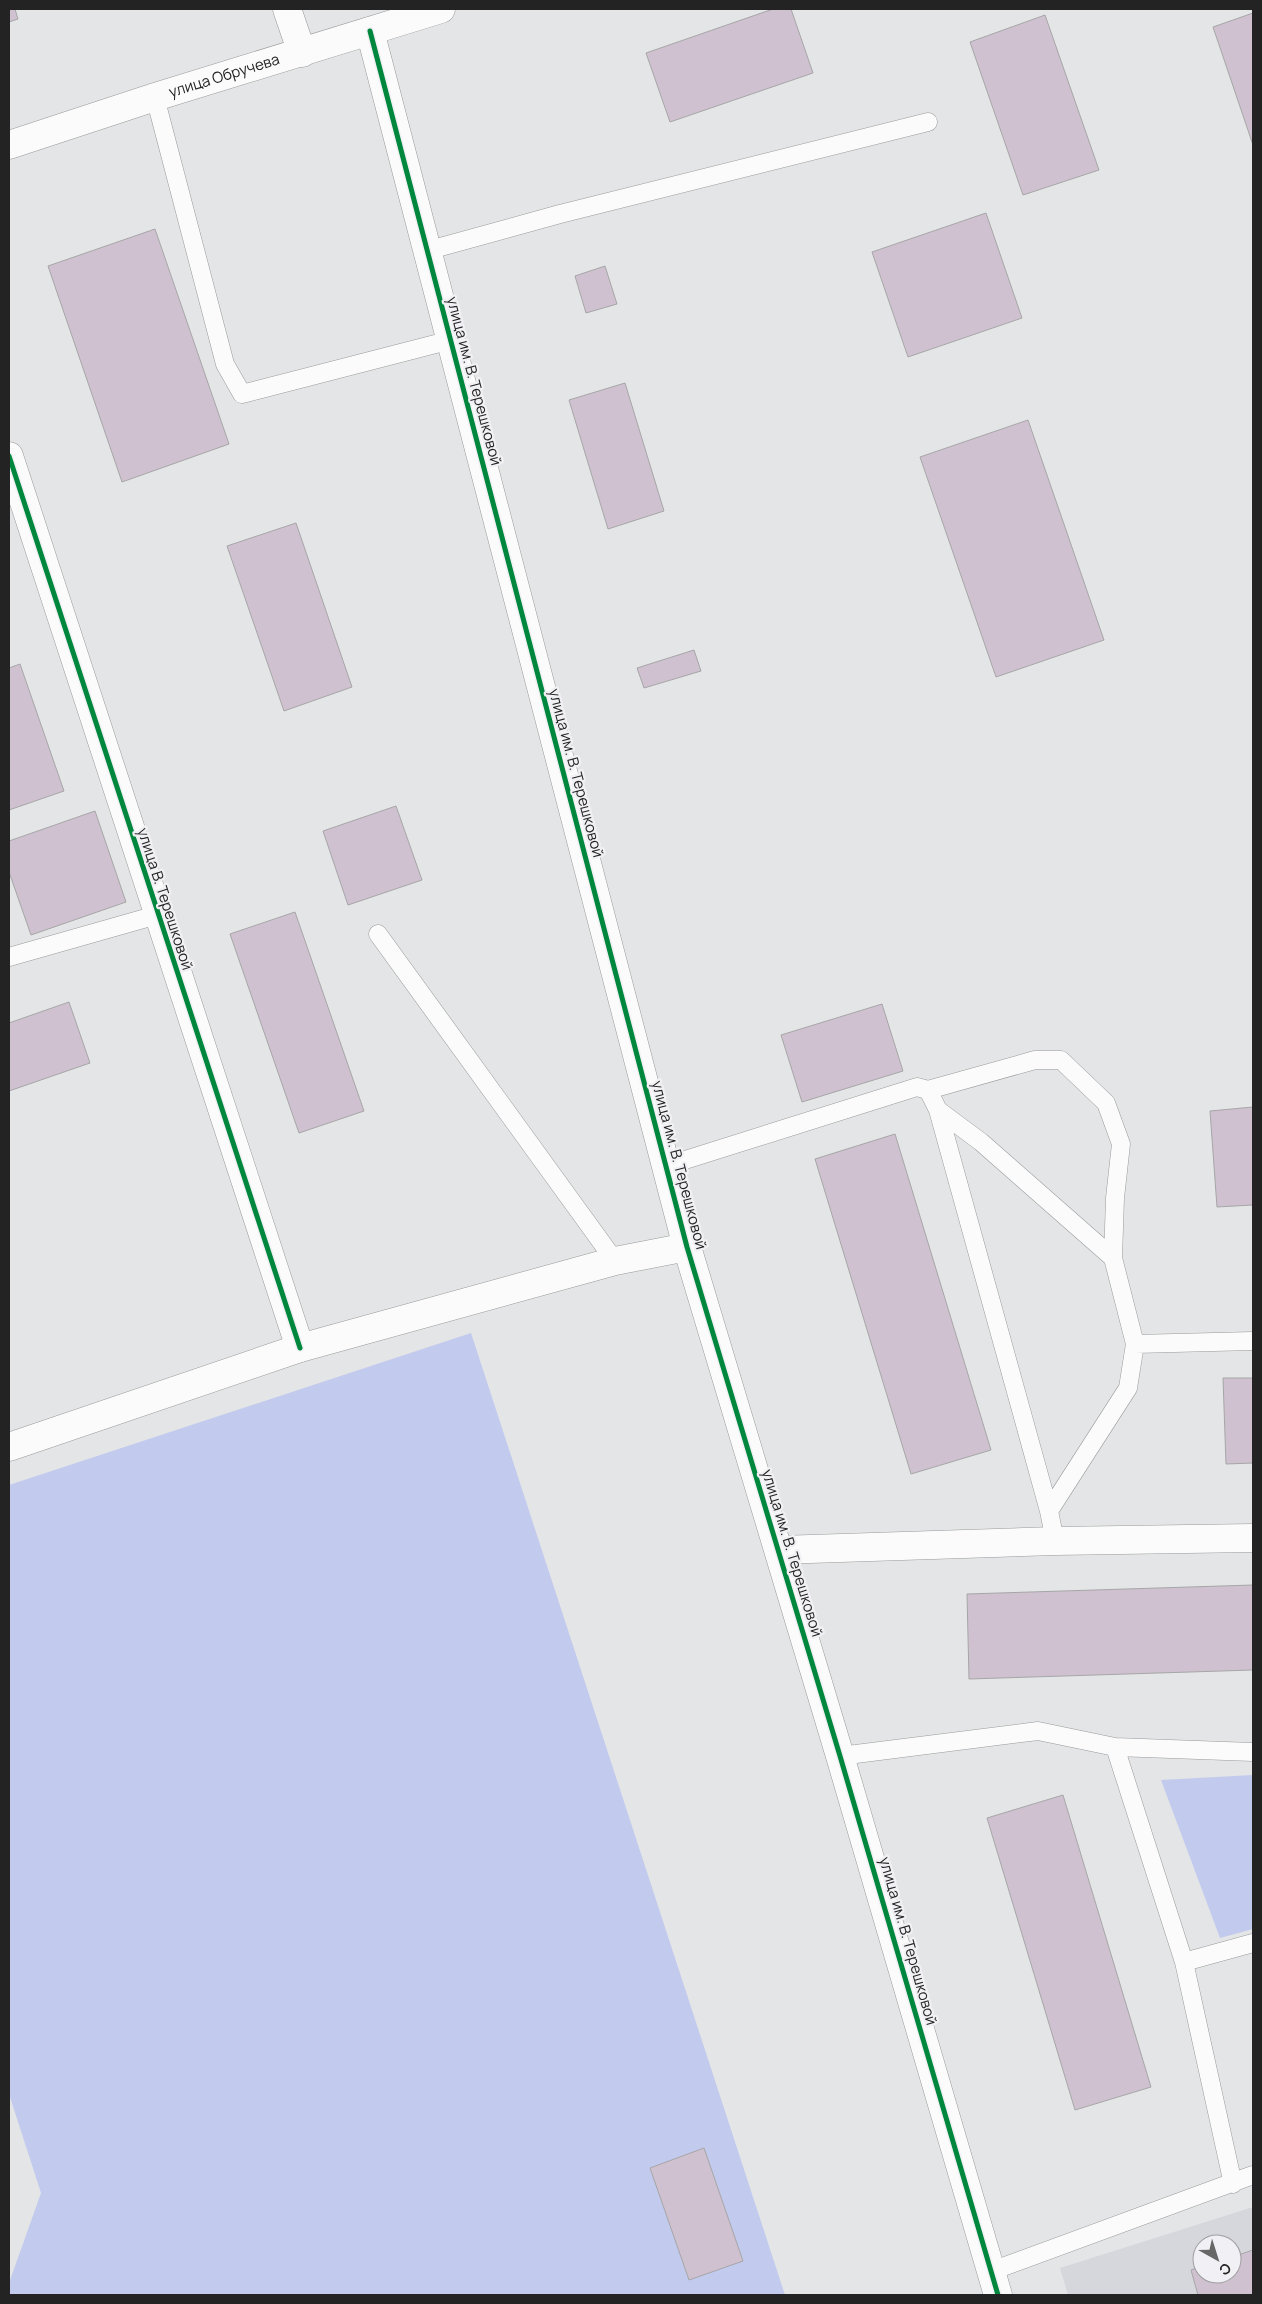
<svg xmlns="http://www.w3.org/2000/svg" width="1262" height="2304" font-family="Manrope,sans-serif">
<rect width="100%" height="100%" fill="#e4e5e6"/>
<path fill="#d6d7dd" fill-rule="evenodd" d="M 1253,2207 L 1253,2295 L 1068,2295 L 1060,2268 ZM 1202,2244 L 1232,2244 L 1232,2274 L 1202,2274 Z"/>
<path fill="#c2caee" d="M 471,1333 L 785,2295 L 9,2295 L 9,2283 L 41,2193 L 9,2094 L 9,1485 Z
M 1253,1775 L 1253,1929 L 1220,1938 L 1161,1780 Z"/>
<path fill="#cfc1d0" stroke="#a6a6a7" d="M 9,9 L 15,9 L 18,19 L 9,22 Z
M 773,9 L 791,9 L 813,73 L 670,122 L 646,53 Z
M 1253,13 L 1253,145 L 1213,27 Z
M 1045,15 L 1099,170 L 1023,195 L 970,42 Z
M 986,213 L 1022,318 L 908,357 L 872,252 Z
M 155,229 L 229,444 L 122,482 L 48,266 Z
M 605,266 L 617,304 L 586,313 L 575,276 Z
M 625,383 L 664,511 L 608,529 L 569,400 Z
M 1028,420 L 1104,640 L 996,677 L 920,457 Z
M 296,523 L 352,687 L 284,711 L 227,546 Z
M 694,650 L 701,671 L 644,688 L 637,668 Z
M 20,664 L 64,791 L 9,810 L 9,668 Z
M 396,806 L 422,880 L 348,905 L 323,831 Z
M 95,811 L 126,902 L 31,935 L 9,872 L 9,841 Z
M 295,912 L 364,1111 L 299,1133 L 230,934 Z
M 69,1002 L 90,1063 L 9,1091 L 9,1023 Z
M 882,1004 L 903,1071 L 802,1102 L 781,1035 Z
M 1253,1107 L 1253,1205 L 1217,1207 L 1210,1111 Z
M 895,1134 L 991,1450 L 911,1474 L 815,1159 Z
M 1223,1378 L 1253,1378 L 1253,1463 L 1226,1464 Z
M 1253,1585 L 1253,1670 L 969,1679 L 967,1594 Z
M 1063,1795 L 1151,2087 L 1075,2110 L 987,1818 Z
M 704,2148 L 743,2261 L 689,2280 L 650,2168 Z
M 1253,2250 L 1253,2295 L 1198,2295 L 1191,2270 L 1202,2266 L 1202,2274 L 1232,2274 L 1232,2257 Z"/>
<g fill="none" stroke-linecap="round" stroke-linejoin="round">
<g stroke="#999a9b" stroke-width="19">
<path id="lane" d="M 155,97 L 225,364 L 242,394 L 451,340
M 426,251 L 560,214 L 928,122
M 378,934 L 615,1261
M 9,957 L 157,915
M 928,1090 L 1035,1060 L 1061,1060 L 1106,1103 L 1121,1144 L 1115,1198 L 1113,1258 L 1135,1344
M 938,1110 L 981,1142 L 1113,1258
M 666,1166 L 917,1087 L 928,1090 L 938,1110 L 1049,1511 L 1055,1541
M 1049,1511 L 1128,1388 L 1135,1344 L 1253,1341
M 1253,1752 L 1115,1747 L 1184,1962 L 1253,1943
M 840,1756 L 1038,1731 L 1115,1747
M 1184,1962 L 1233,2184
M 989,2272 L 1253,2175"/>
</g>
<g stroke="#999a9b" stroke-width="29">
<g id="street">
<path d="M 287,9 L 302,53"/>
<path d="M 370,31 L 687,1247 L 840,1756 L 998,2295"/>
<path id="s1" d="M 9,145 L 155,97 L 441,9"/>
<path d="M 9,456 L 300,1348"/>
<path d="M 9,1447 L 300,1348 L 615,1261 L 687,1247"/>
<path d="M 779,1550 L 1055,1541 L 1253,1538"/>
</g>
</g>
<use href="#lane" stroke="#fbfbfb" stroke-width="18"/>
<use href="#street" stroke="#fbfbfb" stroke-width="28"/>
<g stroke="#f1f1f5" stroke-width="8">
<path id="cycleway" d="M 370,31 L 687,1247 L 840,1756 L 998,2295
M 9,456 L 300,1348"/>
</g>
<use href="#cycleway" stroke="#00873e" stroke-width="5"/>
</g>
<g text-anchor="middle" stroke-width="4.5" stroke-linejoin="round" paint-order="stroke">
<g font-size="15" fill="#232324" stroke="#f1f1f5">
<text dy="5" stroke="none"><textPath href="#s1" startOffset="226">улица Обручева</textPath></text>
<text transform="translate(474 381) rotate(75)" y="5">улица им. В. Терешковой</text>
<text transform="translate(576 773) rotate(75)" y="5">улица им. В. Терешковой</text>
<text transform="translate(165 899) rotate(72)" y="5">улица В. Терешковой</text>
<text transform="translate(679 1165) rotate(75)" y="5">улица им. В. Терешковой</text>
<text transform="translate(792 1553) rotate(73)" y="5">улица им. В. Терешковой</text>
<text transform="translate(908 1941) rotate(74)" y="5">улица им. В. Терешковой</text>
</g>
</g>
<rect width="1262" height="2304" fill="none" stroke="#232324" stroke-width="20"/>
<g transform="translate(1217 2259) rotate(141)"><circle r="24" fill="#f1f1f5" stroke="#9f9fa1"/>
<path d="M0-4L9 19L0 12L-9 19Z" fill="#676768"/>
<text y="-8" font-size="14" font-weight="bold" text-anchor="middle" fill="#232324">С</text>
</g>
</svg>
